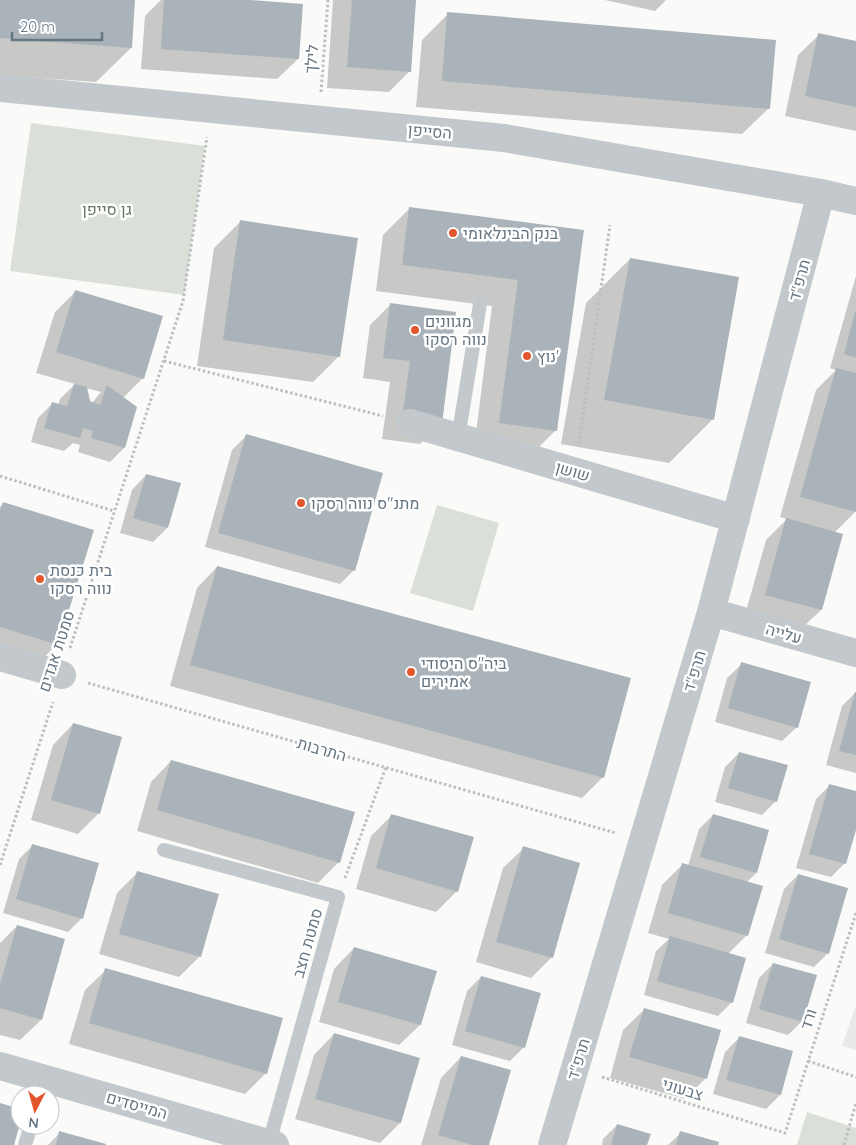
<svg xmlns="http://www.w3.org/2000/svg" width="856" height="1145" font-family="Quicksand,Heebo,sans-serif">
<rect width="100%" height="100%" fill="#fafaf8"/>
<path fill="#e8e9e9" d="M 856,1005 L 856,1050 L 842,1046 Z"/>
<path fill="#dadfd7" d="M 31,123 L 205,146 L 184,295 L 10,271 Z
M 437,505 L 499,523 L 473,611 L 410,593 Z
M 807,1112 L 856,1128 L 856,1145 L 797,1145 Z"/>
<path fill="#0003" fill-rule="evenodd" d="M 0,0 L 134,0 L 131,48 L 96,82 L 0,75 Z
M 161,0 L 233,0 L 298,59 L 277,79 L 141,69 L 145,16 Z
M 333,0 L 415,0 L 410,71 L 389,92 L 327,88 Z
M 605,0 L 666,0 L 655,11 Z
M 448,14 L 769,108 L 742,134 L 416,107 L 422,40 Z
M 819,35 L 856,43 L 856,131 L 785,116 L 798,55 Z
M 410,208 L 582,231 L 556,430 L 530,456 L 474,449 L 492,306 L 376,291 L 383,235 Z
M 240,222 L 339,356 L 313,382 L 197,366 L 214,248 Z
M 630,259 L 713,419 L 669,463 L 561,444 L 586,303 Z
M 856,276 L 856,511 L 834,533 L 841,535 L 821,610 L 800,630 L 745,615 L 766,540 L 787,519 L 780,517 L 816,390 L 836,370 L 830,368 Z
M 76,291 L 143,378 L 123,398 L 124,448 L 110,462 L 78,452 L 80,445 L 73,443 L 64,451 L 31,442 L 38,418 L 52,404 L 58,405 L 60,399 L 75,384 L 36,373 L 55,312 ZM 86,388 L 101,392 L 92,403 L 89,402 Z
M 391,304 L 440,423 L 420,444 L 382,439 L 390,382 L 363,378 L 370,325 Z
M 246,436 L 354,570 L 340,584 L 205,547 L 232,450 Z
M 146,475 L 167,528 L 153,542 L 120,533 L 132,490 Z
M 3,504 L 57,644 L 37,665 L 0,653 L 0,507 Z
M 217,567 L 603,777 L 582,798 L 170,686 L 197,588 Z
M 742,664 L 797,727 L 782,741 L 715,722 L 727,678 Z
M 856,692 L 856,773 L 826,765 L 842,706 Z
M 73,724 L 99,813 L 78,834 L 31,820 L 53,745 Z
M 739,753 L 776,801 L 762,815 L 715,802 L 725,767 Z
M 171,761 L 339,862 L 318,883 L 137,831 L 151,782 Z
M 830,785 L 856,793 L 856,826 L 845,863 L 831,877 L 796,868 L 816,799 Z
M 713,815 L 756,873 L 746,883 L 747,935 L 728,954 L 732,1002 L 718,1016 L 644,995 L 656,951 L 669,939 L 648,933 L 662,885 L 682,865 L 688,866 L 699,829 Z
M 391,816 L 457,891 L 436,912 L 356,889 L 371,836 Z
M 33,845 L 82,918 L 68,932 L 3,913 L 19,859 Z
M 524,848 L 552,957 L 531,978 L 476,962 L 503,868 Z
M 138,872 L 200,956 L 179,977 L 99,954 L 117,893 Z
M 798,875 L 828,953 L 814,967 L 765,953 L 784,889 Z
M 17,926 L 63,940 L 41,1020 L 20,1040 L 0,1035 L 0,943 Z
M 354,948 L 435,972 L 420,1025 L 399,1045 L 319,1022 L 334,969 Z
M 773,964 L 802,1021 L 788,1035 L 746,1023 L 759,978 Z
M 106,970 L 266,1073 L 245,1094 L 69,1044 L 85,990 Z
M 481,977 L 524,1047 L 510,1061 L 452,1045 L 467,991 Z
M 644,1010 L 706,1078 L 685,1099 L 610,1078 L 623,1030 Z
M 334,1034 L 419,1058 L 400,1123 L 380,1143 L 295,1119 L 314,1055 Z
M 739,1038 L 792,1052 L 780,1095 L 766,1109 L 713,1094 L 725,1052 Z
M 461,1057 L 488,1145 L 421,1145 L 441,1078 Z
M 617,1125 L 646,1145 L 602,1145 L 603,1139 Z
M 60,1133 L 103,1145 L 48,1145 Z
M 681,1133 L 716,1145 L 668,1145 Z"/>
<path fill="#aab3b9" d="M 0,0 L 135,0 L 132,48 L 0,38 Z
M 164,0 L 250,0 L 303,4 L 299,59 L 161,49 Z
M 352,0 L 416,0 L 411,72 L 347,67 Z
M 447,12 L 776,40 L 770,109 L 442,81 Z
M 818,33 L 856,41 L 856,107 L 805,96 Z
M 409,207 L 584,230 L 557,431 L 499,423 L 518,280 L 402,265 Z
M 240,220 L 358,238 L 340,357 L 223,340 Z
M 630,258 L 739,277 L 714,420 L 604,400 Z
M 75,290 L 163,316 L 144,379 L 56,352 Z
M 390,303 L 456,312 L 442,424 L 402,419 L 410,361 L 383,358 Z
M 855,312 L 856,312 L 856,358 L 844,354 Z
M 836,368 L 856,373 L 856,512 L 800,497 Z
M 74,384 L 87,387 L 90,401 L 100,405 L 107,385 L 137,407 L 125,448 L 91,438 L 93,431 L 83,428 L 80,438 L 44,428 L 52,402 L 67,406 Z
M 246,434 L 383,473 L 355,571 L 218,533 Z
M 146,474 L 181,483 L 168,528 L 133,518 Z
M 3,502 L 94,530 L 58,645 L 0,627 L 0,511 Z
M 786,518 L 843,534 L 822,610 L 765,595 Z
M 217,566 L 631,678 L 604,778 L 190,665 Z
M 741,662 L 811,682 L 798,728 L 728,708 Z
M 855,692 L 856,692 L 856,755 L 839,751 Z
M 73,723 L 122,737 L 100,814 L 51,800 Z
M 739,752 L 788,765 L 777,802 L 728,788 Z
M 171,760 L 355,812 L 340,863 L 157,810 Z
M 829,784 L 856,791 L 856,830 L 846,864 L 809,854 Z
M 391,814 L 474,837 L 458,892 L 376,868 Z
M 713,814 L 769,830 L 757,873 L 700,857 Z
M 32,844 L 99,863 L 83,919 L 16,899 Z
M 523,846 L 580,863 L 553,958 L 496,942 Z
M 682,863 L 763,886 L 748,936 L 668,913 Z
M 137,871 L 219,894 L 201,957 L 119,934 Z
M 798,874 L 848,888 L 829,954 L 779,939 Z
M 17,925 L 65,939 L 42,1020 L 0,1008 L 0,984 Z
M 670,936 L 746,958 L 733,1003 L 657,981 Z
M 354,947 L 437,971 L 421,1025 L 338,1002 Z
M 773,963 L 817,975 L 803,1022 L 759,1009 Z
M 105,968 L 283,1018 L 267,1074 L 89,1023 Z
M 481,976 L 541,993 L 525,1048 L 465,1031 Z
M 644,1008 L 721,1030 L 707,1079 L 629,1057 Z
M 334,1033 L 420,1058 L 401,1123 L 315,1099 Z
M 739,1036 L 793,1051 L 781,1095 L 726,1080 Z
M 461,1056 L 511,1070 L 489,1145 L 472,1145 L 438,1135 Z
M 0,1103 L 20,1109 L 20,1124 L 14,1145 L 0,1145 Z
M 617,1124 L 651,1134 L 647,1145 L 611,1145 Z
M 59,1131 L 106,1144 L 106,1145 L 56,1145 Z
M 680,1131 L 719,1142 L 718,1145 L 676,1145 Z"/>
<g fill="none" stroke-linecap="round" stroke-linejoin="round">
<path stroke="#bbbfc2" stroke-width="3" stroke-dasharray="2.5 2.5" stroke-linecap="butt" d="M 321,92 L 328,0
M 164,361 L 383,416
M 579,444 L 610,225
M 0,476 L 114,511
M 70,648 L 183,301 L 207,137
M 88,683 L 616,833
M 0,865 L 53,702
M 345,878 L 386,767
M 808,1061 L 856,1077
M 602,1077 L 785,1133 L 856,913
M 844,1145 L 856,1103"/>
<path stroke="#c3c8cc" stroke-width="14" d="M 458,438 L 480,304
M 164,850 L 338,897 L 269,1143
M 25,1145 L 31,1125"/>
<path stroke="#c3c8cc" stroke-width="28" d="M 0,88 L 504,138 L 821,193 L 856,201
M 410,423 L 736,519
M 711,612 L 856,653
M 0,657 L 62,675
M 0,1066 L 275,1145
M 552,1145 L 711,612 L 821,193"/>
</g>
<g fill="#e4572e" stroke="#fff" stroke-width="2">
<circle cx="453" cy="233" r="5"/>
<circle cx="415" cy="330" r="5"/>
<circle cx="527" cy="356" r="5"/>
<circle cx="301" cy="503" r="5"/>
<circle cx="40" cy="579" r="5"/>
<circle cx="411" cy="672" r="5"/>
</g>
<g text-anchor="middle" stroke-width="5" stroke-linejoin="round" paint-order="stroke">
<g font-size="16" fill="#657683" stroke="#fff">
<text transform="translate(311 59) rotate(-85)" y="6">לילך</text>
<text transform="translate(430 131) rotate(5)" y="6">הסייפן</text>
<text transform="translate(799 280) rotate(-75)" y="6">תרפ"ד</text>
<text transform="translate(573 471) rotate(16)" y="6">שושן</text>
<text transform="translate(784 633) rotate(16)" y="6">עלייה</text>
<text transform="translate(56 651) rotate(-72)" y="6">סמטת אגדים</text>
<text transform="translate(694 671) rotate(-73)" y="6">תרפ"ד</text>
<text transform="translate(322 749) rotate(16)" y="6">התרבות</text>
<text transform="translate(307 943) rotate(-74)" y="6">סמטת חצב</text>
<text transform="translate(808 1019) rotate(-72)" y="6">ורד</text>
<text transform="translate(578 1059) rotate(-73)" y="6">תרפ"ד</text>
<text transform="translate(683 1089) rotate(17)" y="6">צבעוני</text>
<text transform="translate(137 1105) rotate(16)" y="6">המייסדים</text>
</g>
<g font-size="16" fill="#687a64" stroke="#fff">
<text x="107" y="215">גן סייפן</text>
</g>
<g font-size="16" fill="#657683" stroke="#fff" text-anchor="start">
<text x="463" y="239">בנק הבינלאומי</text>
<text x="425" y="327">מגוונים<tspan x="425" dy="18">נווה רסקו</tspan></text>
<text x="537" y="362">נוץ'</text>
<text x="311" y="509">מתנ"ס נווה רסקו</text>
<text x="50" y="576">בית כנסת<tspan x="50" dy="18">נווה רסקו</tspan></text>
<text x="421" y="669">ביה"ס היסודי<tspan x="421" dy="18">אמירים</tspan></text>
</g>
</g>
<g transform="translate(35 1110) rotate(186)"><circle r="24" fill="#ffffff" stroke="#c1c8cd"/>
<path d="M0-4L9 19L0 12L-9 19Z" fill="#e4572e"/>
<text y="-8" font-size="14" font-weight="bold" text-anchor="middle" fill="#657683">N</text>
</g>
<path d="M12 32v8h90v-8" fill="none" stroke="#657683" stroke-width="2.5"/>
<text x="20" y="32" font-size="15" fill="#657683" stroke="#ffffff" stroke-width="4" paint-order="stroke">20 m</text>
</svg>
